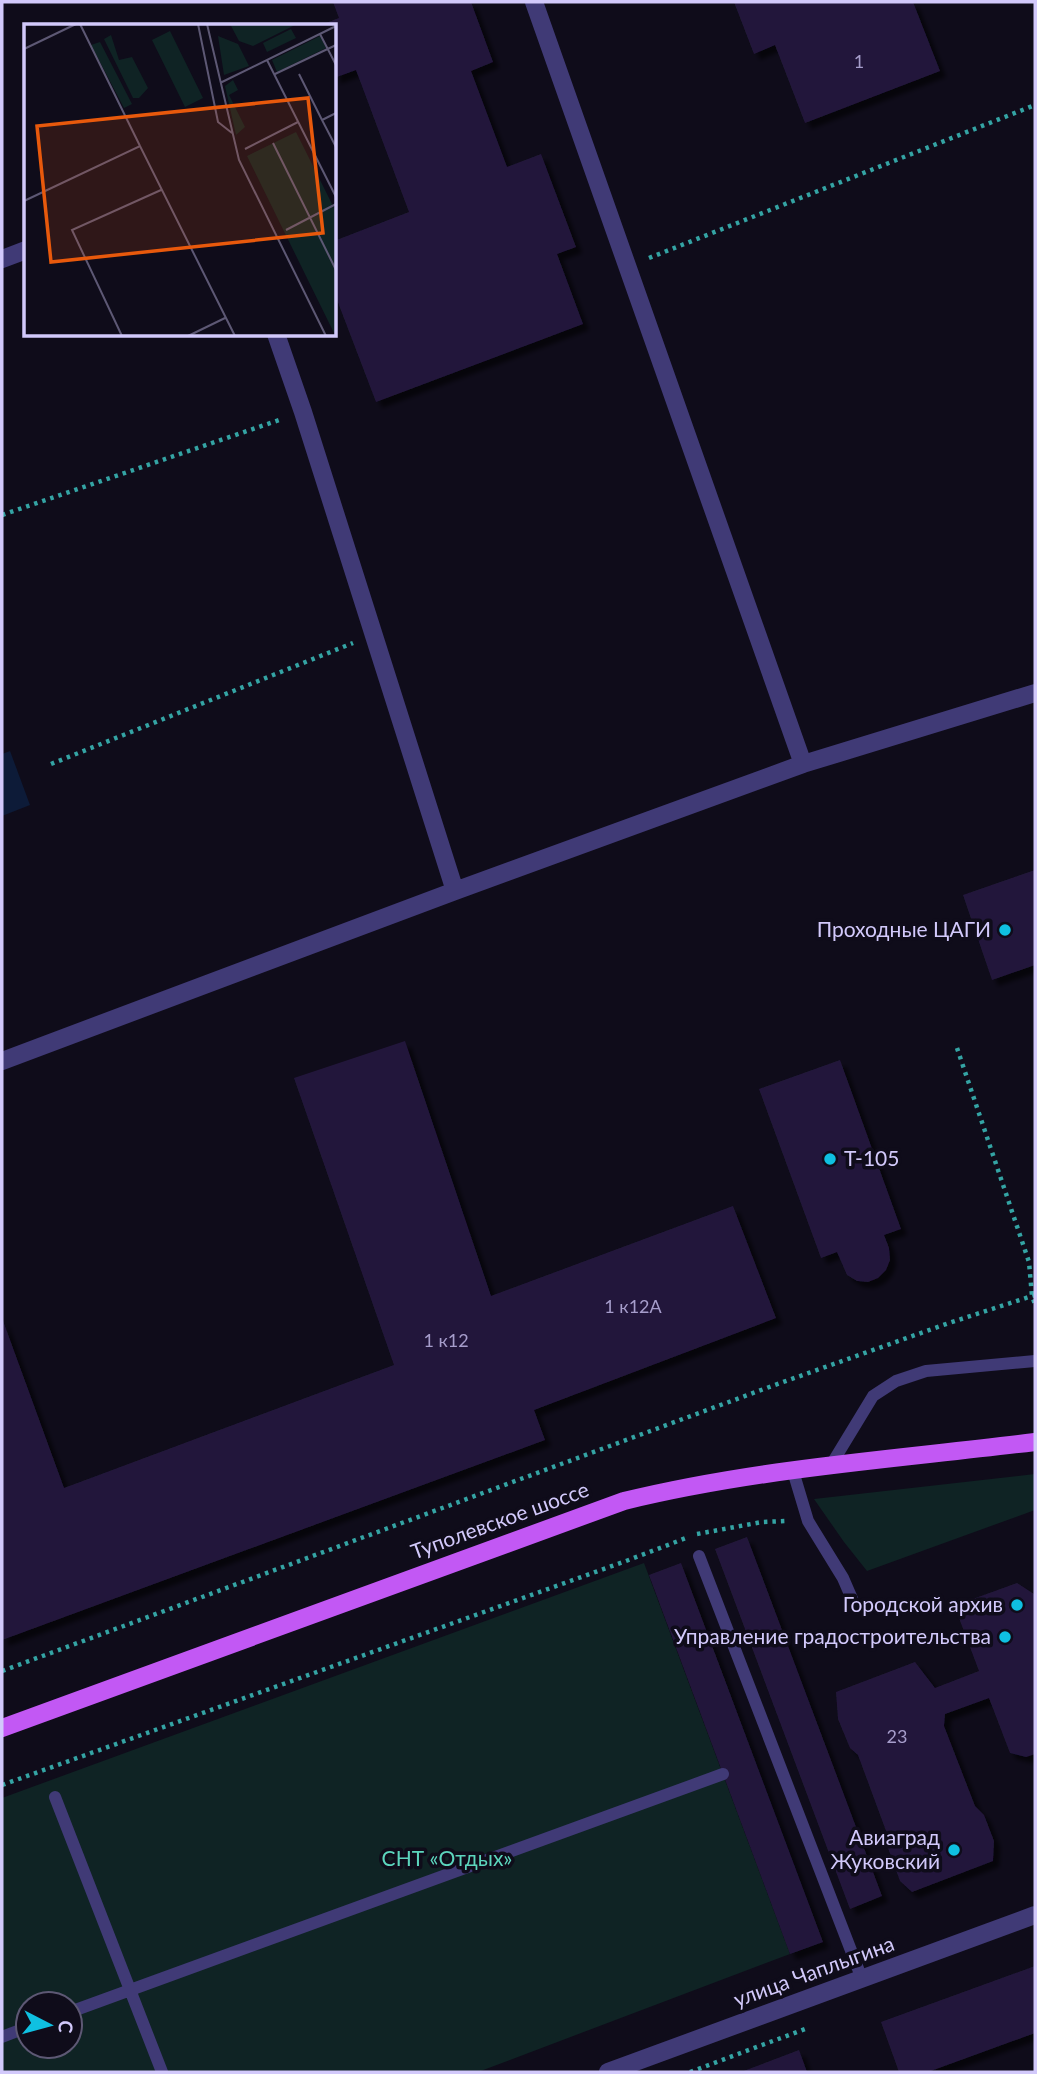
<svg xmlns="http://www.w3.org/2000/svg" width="1037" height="2074" font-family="Lato,sans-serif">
<defs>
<filter id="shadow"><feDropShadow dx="6" dy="6" stdDeviation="2" flood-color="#0009"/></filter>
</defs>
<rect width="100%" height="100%" fill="#0f0c1a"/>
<path fill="#0f2324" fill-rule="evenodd" d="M 1035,1474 L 1035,1510 L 867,1571 L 844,1542 L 814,1499 Z
M 644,1563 L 790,1954 L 478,2072 L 2,2072 L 2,1798 ZM 28,2004 L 70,2004 L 70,2046 L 28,2046 Z"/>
<path fill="#0d1b38" d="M 10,751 L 30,805 L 2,816 L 2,754 Z"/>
<path fill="#22193a" filter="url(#shadow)" d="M 333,2 L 471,2 L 493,62 L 471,71 L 507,167 L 541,154 L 576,247 L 557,254 L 583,324 L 376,402 L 334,292 L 334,241 L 409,212 L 356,70 L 334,78 L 334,26 L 318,26 L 339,18 Z
M 734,2 L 913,2 L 940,71 L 805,123 L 775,45 L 754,54 Z
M 1035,870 L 1035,965 L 992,980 L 963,895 Z
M 405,1041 L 491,1296 L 733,1206 L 776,1318 L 534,1410 L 545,1440 L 2,1640 L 2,1318 L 64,1488 L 394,1365 L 294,1078 Z
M 840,1060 L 901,1229 L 884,1235 L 889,1248 L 890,1260 L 886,1270 L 878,1278 L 868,1282 L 857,1281 L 847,1275 L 837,1252 L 821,1258 L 759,1089 Z
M 747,1537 L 882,1896 L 850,1909 L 715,1549 Z
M 681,1563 L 823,1942 L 790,1954 L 649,1575 Z
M 1017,1583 L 1034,1594 L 1035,1598 L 1035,1754 L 1026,1757 L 1010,1753 L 989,1698 L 945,1714 L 944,1726 L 975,1806 L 984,1815 L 994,1841 L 993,1861 L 912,1892 L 900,1881 L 888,1848 L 889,1839 L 858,1755 L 850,1748 L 838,1719 L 836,1692 L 915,1662 L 935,1688 L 979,1671 L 959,1618 L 970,1600 Z
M 1035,1966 L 1035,2033 L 928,2072 L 899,2072 L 881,2022 Z
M 799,2050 L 807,2072 L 741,2072 Z"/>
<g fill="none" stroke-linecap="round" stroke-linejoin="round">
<path stroke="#34a4a4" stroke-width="4.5" stroke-dasharray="3.5 5" stroke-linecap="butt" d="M 649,258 L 1035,105
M 2,515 L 282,419
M 51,764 L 353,643
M 957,1048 L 1029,1262 L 1032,1296 L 1035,1304
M 697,1534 L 762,1522 L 785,1521
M 2,1671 L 772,1386 L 949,1323 L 1035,1295
M 2,1785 L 626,1561 L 686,1538
M 690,2072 L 805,2029"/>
<path stroke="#403a76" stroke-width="12" d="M 831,1465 L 873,1396 L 896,1381 L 926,1371 L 1035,1361
M 793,1471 L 808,1521 L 843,1578 L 856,1608
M 699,1556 L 862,1979
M 55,1797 L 162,2072
M 70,2012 L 723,1774
M 2,2037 L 28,2027"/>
<path stroke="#403a76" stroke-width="18" d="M 2,259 L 26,250
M 276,334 L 303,412 L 455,891
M 803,764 L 1035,693
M 2,1061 L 455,891 L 803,764 L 534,2
M 608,2072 L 1035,1915"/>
<path stroke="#c258f4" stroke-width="18" d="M 2,1728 L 624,1501 C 759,1468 898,1459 1035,1442"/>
</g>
<g fill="#0fc0e1" stroke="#0f0c1a" stroke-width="2.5">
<circle cx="1005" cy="930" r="7"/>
<circle cx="830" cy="1159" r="7"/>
<circle cx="1017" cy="1605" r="7"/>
<circle cx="1005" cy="1637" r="7"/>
<circle cx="954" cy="1850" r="7"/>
</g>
<g text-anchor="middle" stroke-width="7" stroke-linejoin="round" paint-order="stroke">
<g font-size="18" fill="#a69dcb">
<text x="859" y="68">1</text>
<text x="633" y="1313">1 к12А</text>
<text x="446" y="1347">1 к12</text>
<text x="897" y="1743">23</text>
</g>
<g font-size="21" fill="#d2c9fb" stroke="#0f0c1a" text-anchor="end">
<text x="991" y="937">Проходные ЦАГИ</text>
<text x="844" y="1166" text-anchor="start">Т-105</text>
<text x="1003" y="1612">Городской архив</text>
<text x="991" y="1644">Управление градостроительства</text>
<text x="940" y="1845">Авиаград<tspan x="940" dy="24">Жуковский</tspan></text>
</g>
<g font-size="21" fill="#d2c9fb" stroke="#0f0c1a">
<text transform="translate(500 1521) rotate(-20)" y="7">Туполевское шоссе</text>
<text transform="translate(814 1972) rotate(-20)" y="7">улица Чаплыгина</text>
</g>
<g font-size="21" fill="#5cd5bd" stroke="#0f0c1a">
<text x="447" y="1866">СНТ «Отдых»</text>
</g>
</g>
<g transform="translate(24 24)">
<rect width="312" height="312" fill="#0f0c1a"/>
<path d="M 206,0 L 273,0 L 229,22 L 215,17 ZM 267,5 L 272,14 L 243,28 L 239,19 ZM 146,7 L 179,74 L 161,83 L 128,16 ZM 87,11 L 95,36 L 108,33 L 124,64 L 115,74 L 109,74 L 80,15 ZM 194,12 L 214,20 L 225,42 L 200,51 ZM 296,12 L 302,24 L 253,48 L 248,36 ZM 76,18 L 108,80 L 100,84 L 67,21 ZM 209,56 L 214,66 L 205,71 L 221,103 L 212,111 L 201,62 ZM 272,108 L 311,186 L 311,311 L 223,132 Z" fill="#0f2324"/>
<path fill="none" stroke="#5d5874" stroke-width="2" d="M 56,0 L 116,122M 174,0 L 194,98 L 208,109M 183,0 L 215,136 L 302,312M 296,10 L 312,41M 0,25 L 52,0M 243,36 L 312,173M 251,50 L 312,21M 275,50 L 298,96M 196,59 L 312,2M 312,89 L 298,96 L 312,123M 249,119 L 312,246M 221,125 L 274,98M 0,177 L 116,122 L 211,312M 262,206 L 312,180M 98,312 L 48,206 L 137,166M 164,312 L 201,294"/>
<path fill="#e8590c" fill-opacity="0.15" stroke="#e8590c" stroke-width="3.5" d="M 284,74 L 299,209 L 27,238 L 13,102 Z"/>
<rect width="312" height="312" fill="none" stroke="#d2c9fb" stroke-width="3.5"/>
</g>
<rect width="1037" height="2074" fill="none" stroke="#d2c9fb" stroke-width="7"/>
<g transform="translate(49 2025) rotate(96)"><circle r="33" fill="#0f0c1a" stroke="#5d5874" stroke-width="2"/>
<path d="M0-5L12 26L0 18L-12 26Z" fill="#0fc0e1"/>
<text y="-10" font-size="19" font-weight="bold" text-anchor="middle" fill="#d2c9fb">С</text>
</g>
</svg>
